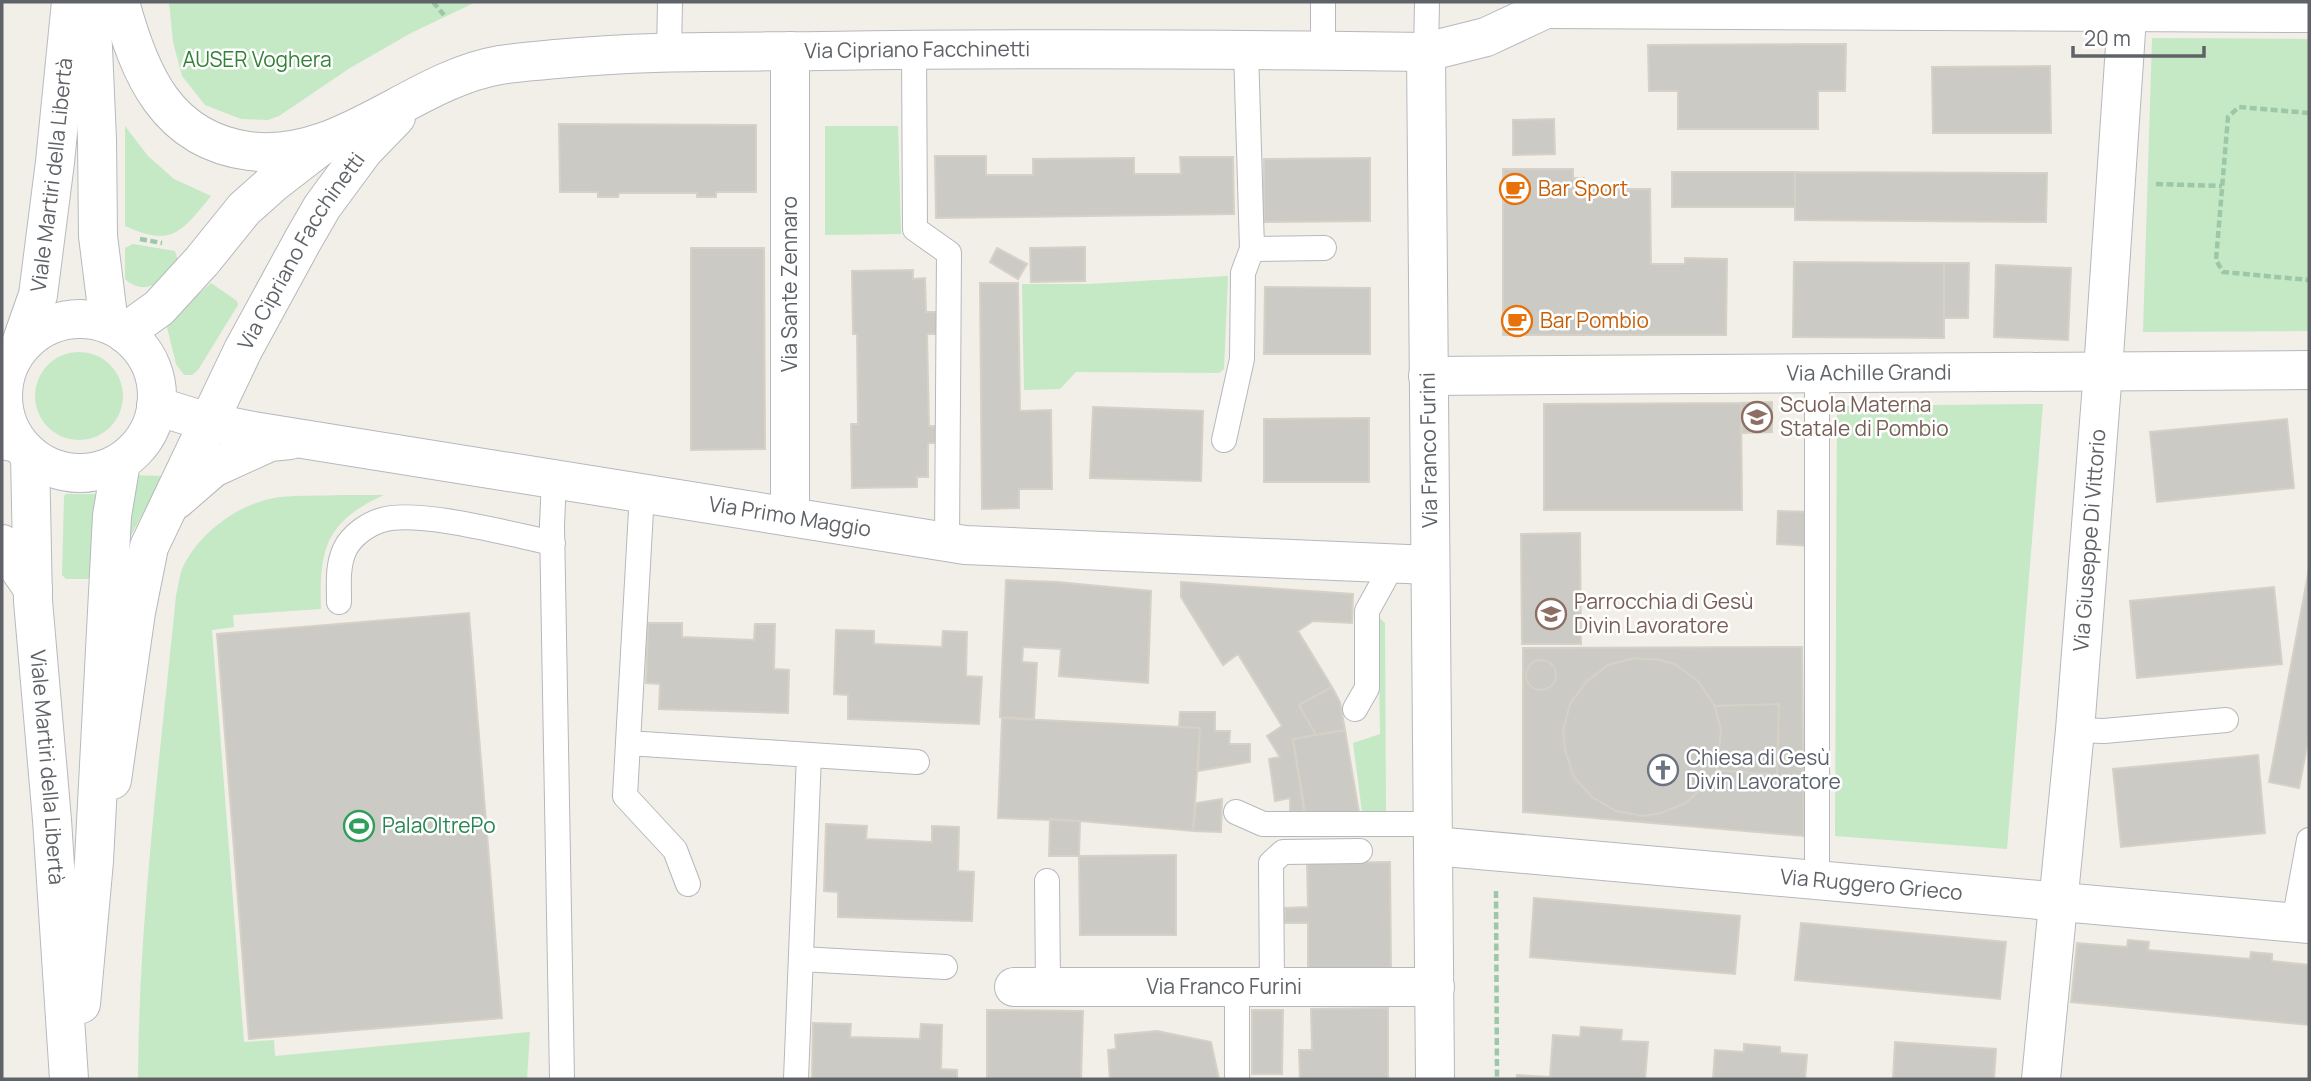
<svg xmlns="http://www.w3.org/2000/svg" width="2311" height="1081" font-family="Manrope,sans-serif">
<rect width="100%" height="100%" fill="#f1efe8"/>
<path fill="#c5e8c5" d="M 169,2 L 476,2 L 411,33 L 350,68 L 279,116 L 268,120 L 241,119 L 205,105 L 182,76 L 173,42 Z
M 2152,38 L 2309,39 L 2309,331 L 2143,332 Z
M 125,126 L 148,156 L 174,179 L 211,196 C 182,231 173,248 125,226 Z
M 825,126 L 898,126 L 901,234 L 825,235 Z
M 133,244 L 175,251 L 179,263 C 164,280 146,298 125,279 L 125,248 Z
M 1228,276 L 1224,369 L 1219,373 L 1076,372 L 1060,389 L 1024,390 L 1022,284 L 1088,284 Z
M 211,283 L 237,301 L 238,305 L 198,370 L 192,375 L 184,375 L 176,364 L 166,323 Z
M35 396a44 44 0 1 1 88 0a44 44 0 1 1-88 0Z
M 2043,404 L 2007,849 L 1835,836 L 1837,406 Z
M 131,475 L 162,476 L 165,479 L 149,502 L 129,539 Z
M 66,494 L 96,494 L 90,577 L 88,579 L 66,579 L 62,575 L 64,496 Z
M 341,495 L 384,495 C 326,521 319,549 321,609 L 233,615 L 234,627 L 212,630 L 244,1042 L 274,1040 L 275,1056 L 530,1032 L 527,1079 L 138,1079 C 139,918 160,757 176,596 C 178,587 179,578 182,569 C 198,533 240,502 280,497 C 300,495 321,496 341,495 Z
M 1378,617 L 1385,623 L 1386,811 L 1362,812 L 1353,743 L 1380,734 Z"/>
<path fill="#cccac5" stroke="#d6d1c6" stroke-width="2" d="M 1846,44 L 1845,91 L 1818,91 L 1818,129 L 1678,129 L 1678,91 L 1649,91 L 1648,45 Z
M 2050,66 L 2051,133 L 1933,133 L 1932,67 Z
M 1554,119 L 1555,154 L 1513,155 L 1513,120 Z
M 559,124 L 756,125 L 756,192 L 716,192 L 716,197 L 697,197 L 697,193 L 619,193 L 618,197 L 598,197 L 598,192 L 560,192 Z
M 935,156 L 986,156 L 986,175 L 1033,175 L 1033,159 L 1134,158 L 1134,174 L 1181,174 L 1180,157 L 1233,157 L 1234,214 L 936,218 Z
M 1370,158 L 1370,221 L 1264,222 L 1264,159 Z
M 1503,169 L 1573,169 L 1573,178 L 1584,178 L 1584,189 L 1650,189 L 1651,264 L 1685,264 L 1685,258 L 1727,259 L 1726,335 L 1503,335 Z
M 1672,172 L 1795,172 L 1795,207 L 1672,207 Z
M 1795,172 L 2047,173 L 2046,222 L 1795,220 Z
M 1085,247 L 1085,281 L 1031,282 L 1030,248 Z
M 691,248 L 764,248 L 765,449 L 691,450 Z
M 997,248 L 1027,264 L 1018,279 L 990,262 Z
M 1794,262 L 1944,263 L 1944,338 L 1793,337 Z
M 1944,263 L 1969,263 L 1968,318 L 1944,318 Z
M 1996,265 L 2071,268 L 2068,340 L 1994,337 Z
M 913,270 L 913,279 L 925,278 L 926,312 L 938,312 L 938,334 L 927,334 L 929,426 L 937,426 L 937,443 L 928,443 L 928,477 L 917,477 L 917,487 L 852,488 L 851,424 L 858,424 L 857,334 L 853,334 L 852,271 Z
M 980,283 L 1018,283 L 1020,411 L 1051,410 L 1052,489 L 1019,489 L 1019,508 L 982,509 Z
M 1265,287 L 1370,288 L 1370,354 L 1264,354 Z
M 1772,402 L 1772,432 L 1742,433 L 1741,403 Z
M 1741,403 L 1742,510 L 1544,510 L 1544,404 Z
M 1093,407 L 1203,411 L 1201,481 L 1090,478 Z
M 1369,418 L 1369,482 L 1264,482 L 1264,419 Z
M 2287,419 L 2294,488 L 2157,502 L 2150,432 Z
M 1778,511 L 1810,512 L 1810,546 L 1777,544 Z
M 1580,533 L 1581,644 L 1522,644 L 1521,534 Z
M 2309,569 L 2309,736 L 2299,788 L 2269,782 Z
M 1006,580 L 1057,582 L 1151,591 L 1148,683 L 1059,676 L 1061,649 L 1023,647 L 1022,662 L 1037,663 L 1034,719 L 1000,717 Z
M 1181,582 L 1353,594 L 1352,623 L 1313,621 L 1298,631 L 1332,687 L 1299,705 L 1316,735 L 1293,739 L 1305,811 L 1290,812 L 1290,798 L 1275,801 L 1269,759 L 1280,757 L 1267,736 L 1282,726 L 1238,654 L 1223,665 L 1181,597 Z
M 2274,587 L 2282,664 L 2137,678 L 2130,601 Z
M 469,613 L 502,1018 L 249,1039 L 217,634 Z
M 648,623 L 682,623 L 682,637 L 754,640 L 755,624 L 775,624 L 774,669 L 789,670 L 788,713 L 659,709 L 660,684 L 646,683 Z
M 836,630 L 874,631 L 874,644 L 942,647 L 943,631 L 967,632 L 966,676 L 982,677 L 979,724 L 848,719 L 848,695 L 834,694 Z
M 1802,647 L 1804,836 L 1523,812 L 1523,648 Z
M 1634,658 L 1661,660 L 1676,665 L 1698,681 L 1715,706 L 1721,730 L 1717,770 L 1706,784 L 1686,803 L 1661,813 L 1643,816 L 1616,811 L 1592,797 L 1574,777 L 1565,750 L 1563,731 L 1570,704 L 1586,682 L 1608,665 Z
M1526 675a15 15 0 1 1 30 0a15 15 0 1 1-30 0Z
M 1332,687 L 1340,702 L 1345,730 L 1316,735 L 1299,705 Z
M 1779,704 L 1777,775 L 1717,770 L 1721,730 L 1715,706 Z
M 1180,712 L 1215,712 L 1215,731 L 1230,731 L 1229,744 L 1250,744 L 1250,762 L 1198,771 L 1200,728 L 1179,727 Z
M 1002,718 L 1200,728 L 1193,831 L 1080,821 L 998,818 Z
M 1345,730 L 1359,812 L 1305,819 L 1293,739 Z
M 2258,755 L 2265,833 L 2121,847 L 2113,769 Z
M 1222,799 L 1221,832 L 1193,831 L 1196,803 Z
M 1050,819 L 1080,821 L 1079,856 L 1049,856 Z
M 826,824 L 867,826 L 866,839 L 932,842 L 932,826 L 959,827 L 958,871 L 974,872 L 972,921 L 838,917 L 838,892 L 824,891 Z
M 1176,855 L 1176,935 L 1080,935 L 1079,856 Z
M 1390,862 L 1391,971 L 1308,972 L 1308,923 L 1285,923 L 1285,908 L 1308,907 L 1307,863 Z
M 1534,898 L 1740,916 L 1735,974 L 1530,957 Z
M 1801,923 L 2006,942 L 2000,999 L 1795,980 Z
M 2128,940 L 2149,942 L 2148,950 L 2250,959 L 2251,952 L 2272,954 L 2272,961 L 2309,965 L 2309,1025 L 2071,1002 L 2077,943 L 2127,947 Z
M 1388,1008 L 1388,1079 L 1300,1079 L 1299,1050 L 1312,1050 L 1311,1009 Z
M 987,1010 L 1083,1011 L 1081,1079 L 987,1079 Z
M 1252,1010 L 1283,1010 L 1282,1074 L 1252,1074 Z
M 813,1023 L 851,1024 L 850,1037 L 920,1039 L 921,1024 L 942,1025 L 941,1069 L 957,1070 L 957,1079 L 812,1079 Z
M 1581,1027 L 1622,1030 L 1621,1041 L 1648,1042 L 1645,1079 L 1517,1079 L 1517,1075 L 1550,1077 L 1553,1035 L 1580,1037 Z
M 1157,1031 L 1211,1042 L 1219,1079 L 1110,1079 L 1108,1050 L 1116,1049 L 1115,1035 Z
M 1895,1042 L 1996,1049 L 1994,1079 L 1893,1079 Z
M 1744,1044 L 1780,1047 L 1780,1053 L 1807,1055 L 1805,1079 L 1713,1079 L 1715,1050 L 1744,1052 Z"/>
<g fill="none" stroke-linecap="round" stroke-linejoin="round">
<g stroke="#b5b8bc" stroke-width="26">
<path id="service" d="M 1323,2 L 1323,50
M 914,49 L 915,229 L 949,253 L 947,542
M 1426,52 L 1427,2
M 669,53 L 670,2
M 1252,249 L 1324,248
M 1224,440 L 1242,359 L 1243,273 L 1252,249 L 1246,50
M 554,479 L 552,525 L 562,1079
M 642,493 L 625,796 L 675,850 L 688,884
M 339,602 C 339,584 337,566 345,549 C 352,535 368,524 382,520 C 419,509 513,535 553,543
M 1355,709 L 1367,688 L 1367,611 L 1393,564
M 2075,730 L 2104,731 L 2226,720
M 628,743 L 917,762
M 1236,812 L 1263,824 L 1433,824
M 1817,880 L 1817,373
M 1047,881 L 1048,986
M 2294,922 L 2309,840
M 801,959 L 945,967
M 1272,987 L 1271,863 L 1283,852 L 1360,851
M 796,1079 L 809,755
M 1237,1079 L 1237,987"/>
</g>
<g stroke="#b5b8bc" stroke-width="40">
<g id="minor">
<path id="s1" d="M 120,2 C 139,73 166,140 249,151 C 341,163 412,80 500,65 C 518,62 537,61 556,59 C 645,50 735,52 824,51 C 1025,48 1225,49 1426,52"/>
<path d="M 1546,9 L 2309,13"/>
<path d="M 790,51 L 790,517"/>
<path d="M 124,333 L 159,308 L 202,261 L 244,209 L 272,184 L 321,146"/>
<path d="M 2,372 L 7,368"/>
<path id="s2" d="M 1428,376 L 2309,370"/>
<path id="s3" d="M 156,406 L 208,422 L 253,431 L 965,545 L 1430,565"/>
<path d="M 2,440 L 18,443"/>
<path d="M 176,500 L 213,468 L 270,442 L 290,440"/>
<path d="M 2,544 L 33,589"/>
<path id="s4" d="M 112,780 L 136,612 L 149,547 L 243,350 L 303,240 L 322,207 L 364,150 L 396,117"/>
<path id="s5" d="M 1434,846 L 2309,924"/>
<path id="s6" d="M 1014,987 L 1435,987"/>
<path d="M 1435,1079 L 1426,52 L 1486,37 L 1546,9 L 1553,2"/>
<path id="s7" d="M 2041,1079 L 2075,730 L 2103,371 L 2128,2"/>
</g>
</g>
<g stroke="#b6babf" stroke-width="40">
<g id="secondary">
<path d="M 91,2 L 97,140 L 98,236 L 109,324"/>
<circle cx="80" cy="396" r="77"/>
<path id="s8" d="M 20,346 L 38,295 L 55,162 L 71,2"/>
<path id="s9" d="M 30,455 L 33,601 L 52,820 L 69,1079"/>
<path d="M 81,1004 L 94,861 L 112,516 L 121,462"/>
</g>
</g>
<path stroke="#9cc7a9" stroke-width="4.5" stroke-dasharray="7 3.5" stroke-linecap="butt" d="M 433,2 L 444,15
M 2309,113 L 2239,107 L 2228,117 L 2216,260 L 2223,272 L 2309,280
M 2156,184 L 2222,186
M 140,239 L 162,243
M 1496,891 L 1497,1079"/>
<use href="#service" stroke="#fff" stroke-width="24"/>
<use href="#minor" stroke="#fff" stroke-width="38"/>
<use href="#secondary" stroke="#fff" stroke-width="38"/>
</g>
<defs>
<g id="cafe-ring" transform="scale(1.575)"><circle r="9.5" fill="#fff" stroke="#e8710a" stroke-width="1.5"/><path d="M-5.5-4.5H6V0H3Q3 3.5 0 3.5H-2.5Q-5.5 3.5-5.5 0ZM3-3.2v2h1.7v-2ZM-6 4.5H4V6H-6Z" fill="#e8710a"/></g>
<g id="school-ring" transform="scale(1.575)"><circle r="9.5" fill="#fff" stroke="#8d6e63" stroke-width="1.5"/><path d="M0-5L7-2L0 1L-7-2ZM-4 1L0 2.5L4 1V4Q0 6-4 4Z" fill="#8d6e63"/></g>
<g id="church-ring" transform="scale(1.575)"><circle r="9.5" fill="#fff" stroke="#6b7280" stroke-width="1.5"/><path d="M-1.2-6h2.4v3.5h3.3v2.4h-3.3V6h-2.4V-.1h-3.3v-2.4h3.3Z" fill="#6b7280"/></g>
<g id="stadium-ring" transform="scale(1.575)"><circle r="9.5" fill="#fff" stroke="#2e9e5b" stroke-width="1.5"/><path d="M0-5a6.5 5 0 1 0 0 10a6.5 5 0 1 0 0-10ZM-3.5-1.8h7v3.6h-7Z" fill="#2e9e5b"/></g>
</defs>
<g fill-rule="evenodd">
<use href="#cafe-ring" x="1515" y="189"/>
<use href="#cafe-ring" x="1517" y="321"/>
<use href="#school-ring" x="1757" y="417"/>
<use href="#school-ring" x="1551" y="614"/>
<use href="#church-ring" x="1663" y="770"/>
<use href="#stadium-ring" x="359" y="826"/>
</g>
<g text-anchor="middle" stroke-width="5" stroke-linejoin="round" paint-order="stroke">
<g font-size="21" fill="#5f6368" stroke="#fff">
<text dy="7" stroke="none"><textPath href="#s1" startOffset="898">Via Cipriano Facchinetti</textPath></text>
<text dy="7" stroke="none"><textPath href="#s8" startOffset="175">Viale Martiri della Libertà</textPath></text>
<text dy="7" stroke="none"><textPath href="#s4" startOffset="569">Via Cipriano Facchinetti</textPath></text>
<text transform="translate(790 284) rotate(-90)" y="7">Via Sante Zennaro</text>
<text dy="7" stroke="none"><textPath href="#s2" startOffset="441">Via Achille Grandi</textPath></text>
<text transform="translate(1429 450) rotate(-91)" y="7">Via Franco Furini</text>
<text dy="7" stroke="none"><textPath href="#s3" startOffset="644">Via Primo Maggio</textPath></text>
<text dy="7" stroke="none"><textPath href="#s7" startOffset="541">Via Giuseppe Di Vittorio</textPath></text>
<text dy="7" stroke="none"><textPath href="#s9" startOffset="313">Viale Martiri della Libertà</textPath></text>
<text dy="7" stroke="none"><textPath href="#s5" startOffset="439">Via Ruggero Grieco</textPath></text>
<text dy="7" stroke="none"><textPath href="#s6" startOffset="210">Via Franco Furini</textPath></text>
</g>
<g font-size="21" fill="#348238" stroke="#fff">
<text x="257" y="67">AUSER Voghera</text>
</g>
<g font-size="21" fill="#c56008" stroke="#fff" text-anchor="start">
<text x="1538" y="196">Bar Sport</text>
<text x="1540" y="328">Bar Pombio</text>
</g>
<g font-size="21" fill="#785e54" stroke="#fff" text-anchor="start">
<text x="1780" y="412">Scuola Materna<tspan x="1780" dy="24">Statale di Pombio</tspan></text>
<text x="1574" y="609">Parrocchia di Gesù<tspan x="1574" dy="24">Divin Lavoratore</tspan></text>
</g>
<g font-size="21" fill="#5b616d" stroke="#fff" text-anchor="start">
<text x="1686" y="765">Chiesa di Gesù<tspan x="1686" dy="24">Divin Lavoratore</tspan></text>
</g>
<g font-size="21" fill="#27864d" stroke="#fff" text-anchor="start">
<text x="382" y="833">PalaOltrePo</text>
</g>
</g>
<rect width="2311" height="1081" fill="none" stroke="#5f6368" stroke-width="7"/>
<path d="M2073 46v10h131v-10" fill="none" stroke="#5f6368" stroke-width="3.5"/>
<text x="2084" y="46" font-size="21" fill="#5f6368" stroke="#ffffff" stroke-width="5" paint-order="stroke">20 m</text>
</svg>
